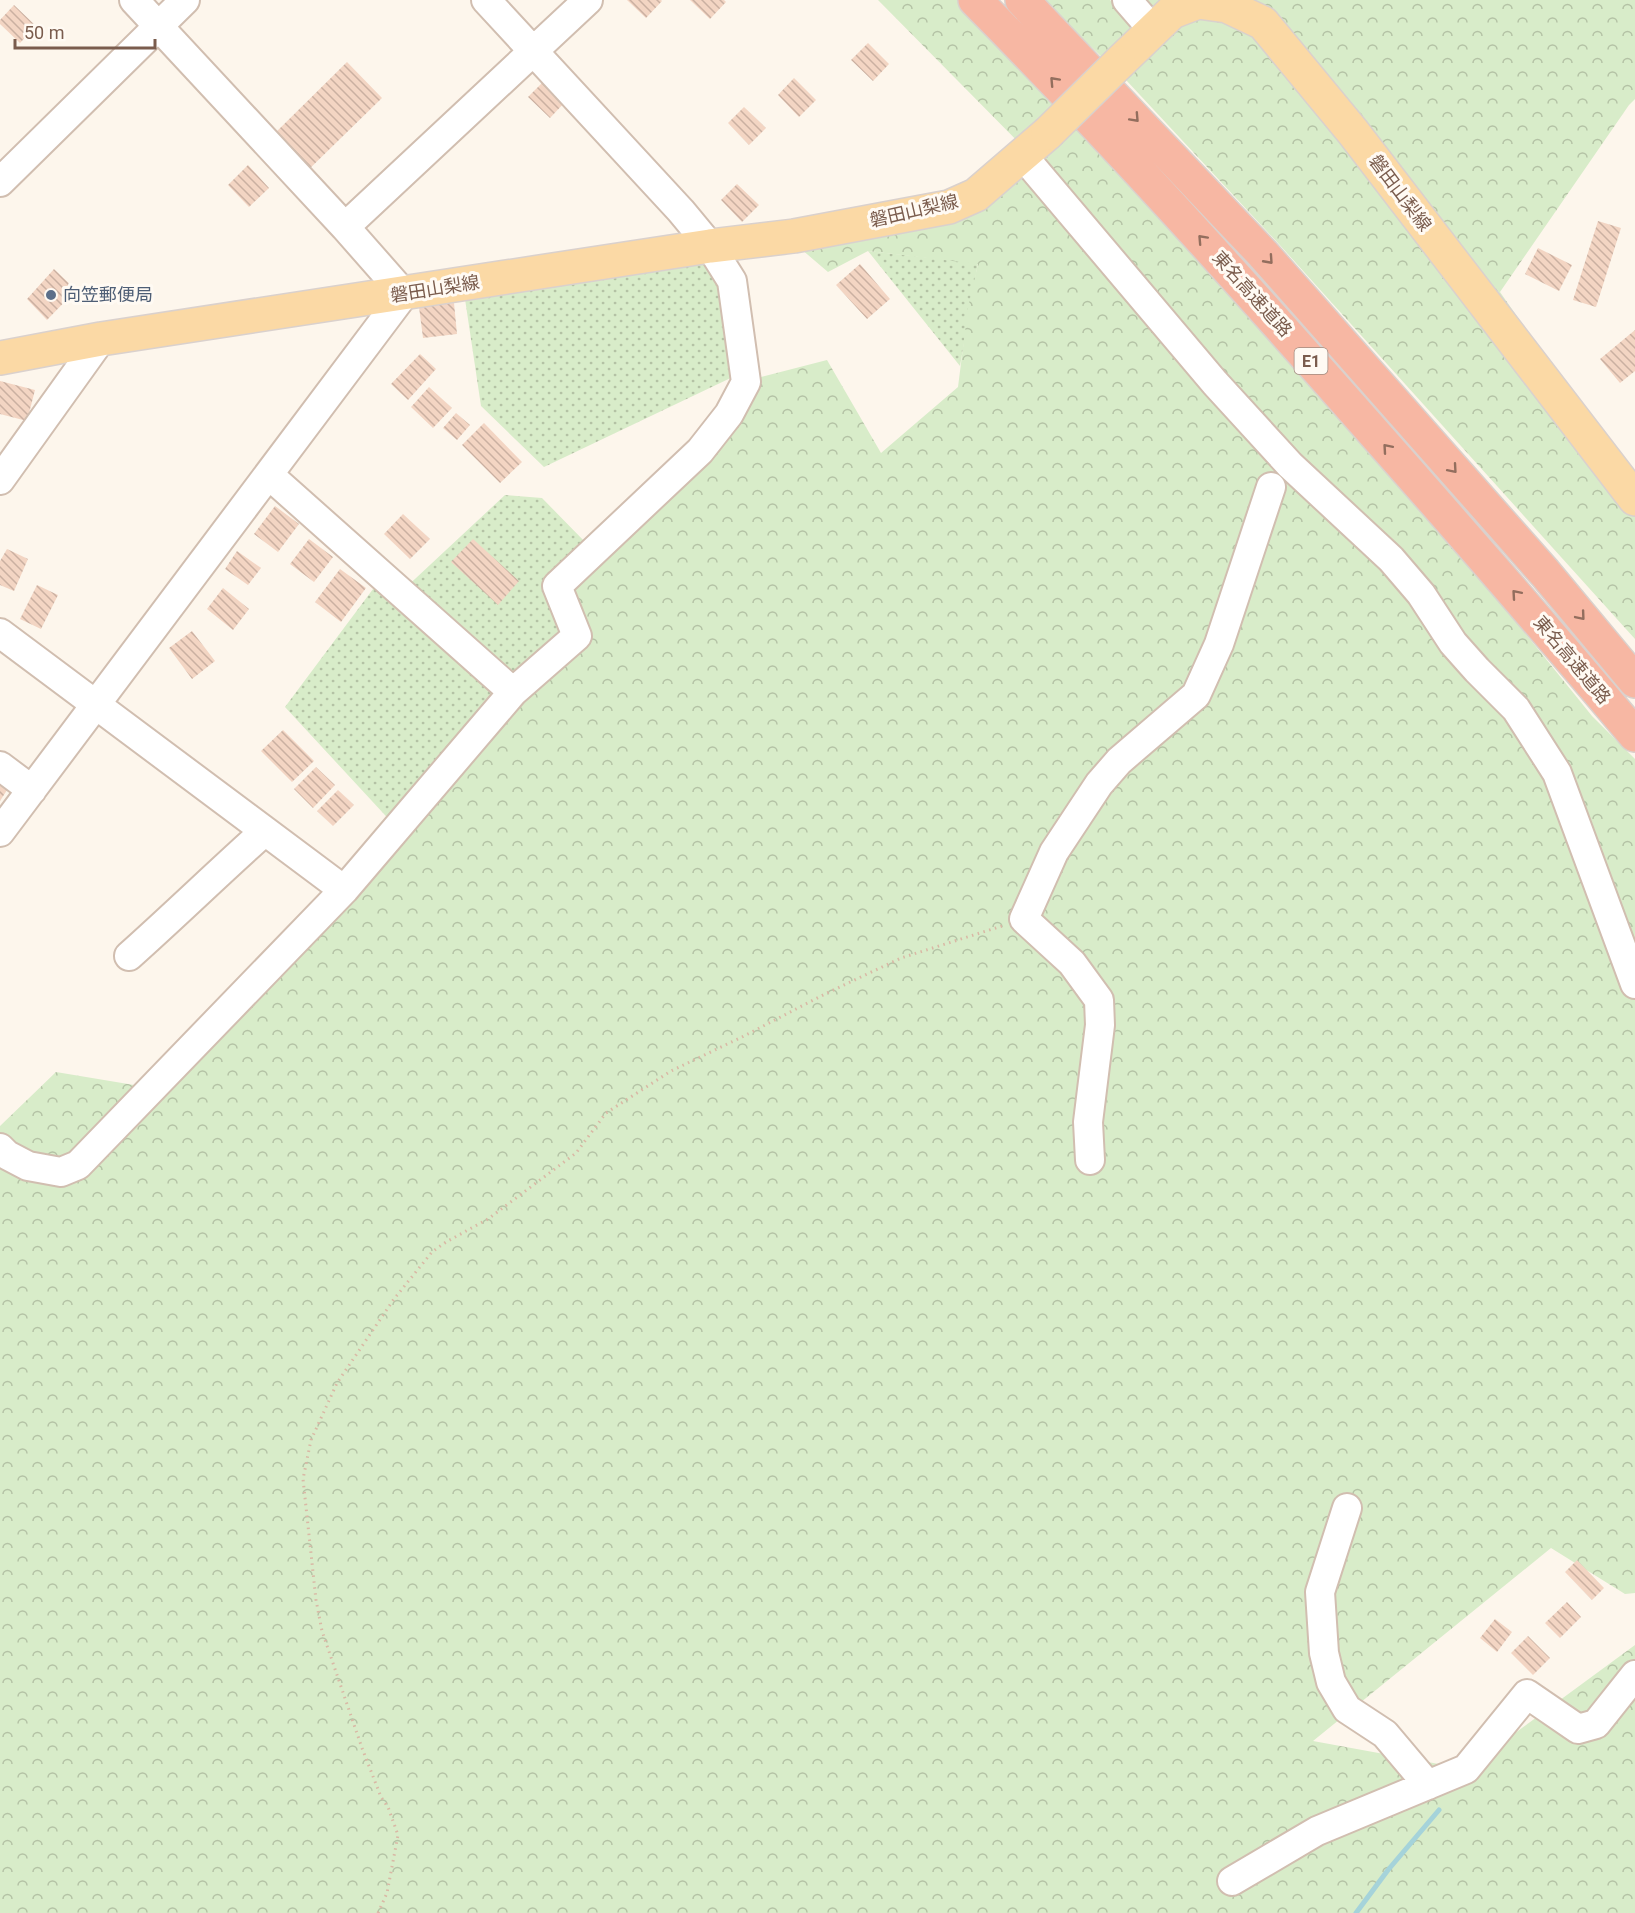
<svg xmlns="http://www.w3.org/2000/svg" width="1635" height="1913" font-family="Roboto,'Noto Sans JP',sans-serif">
<defs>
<pattern id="green-dots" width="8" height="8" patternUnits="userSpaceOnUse" patternTransform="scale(1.5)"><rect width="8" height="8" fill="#d8ecc9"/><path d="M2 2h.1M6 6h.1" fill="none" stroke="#b4c2a5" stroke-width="1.8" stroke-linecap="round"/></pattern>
<pattern id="forest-crowns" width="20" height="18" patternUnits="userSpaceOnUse" patternTransform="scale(1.5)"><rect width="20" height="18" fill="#d8ecc9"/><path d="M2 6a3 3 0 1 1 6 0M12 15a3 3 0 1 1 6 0" fill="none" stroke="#b4c2a5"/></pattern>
<pattern id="building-back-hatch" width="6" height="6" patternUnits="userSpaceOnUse" patternTransform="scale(1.5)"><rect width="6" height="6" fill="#f3d5c3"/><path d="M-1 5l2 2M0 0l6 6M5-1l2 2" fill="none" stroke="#cab0a1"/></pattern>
</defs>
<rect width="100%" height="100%" fill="#fdf6ec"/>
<path fill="url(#green-dots)" d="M 868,251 L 978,263 L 960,366 Z
M 710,257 L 732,286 L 739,374 L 544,467 L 481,406 L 465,299 Z
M 505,495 L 542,498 L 588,545 L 572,641 L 396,827 L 285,707 L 379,581 L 401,592 Z"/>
<path fill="url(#forest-crowns)" d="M 878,0 L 960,0 L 1101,150 L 1471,566 L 1592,716 L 1635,759 L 1635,1593 L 1625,1594 L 1551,1548 L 1313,1741 L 1466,1769 L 1635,1645 L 1635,1913 L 0,1913 L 0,1126 L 56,1072 L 164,1090 L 577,636 L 557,586 L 753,379 L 827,360 L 881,453 L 958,387 L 968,308 L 978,264 L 868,251 L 828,272 L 794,243 L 945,208 L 1035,159 Z
M 1042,0 L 1110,0 L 1156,46 L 1135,0 L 1635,0 L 1635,99 L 1629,105 L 1500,292 L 1635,485 L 1635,639 L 1277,242 L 1126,80 Z"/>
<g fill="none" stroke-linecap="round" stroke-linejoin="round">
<path stroke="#a5d3da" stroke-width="5" d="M 1356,1913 L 1388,1870 L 1439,1810"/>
</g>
<path fill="url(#building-back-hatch)" d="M 627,0 L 661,0 L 662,1 L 646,18 Z
M 690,0 L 724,0 L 726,2 L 710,19 Z
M 14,5 L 36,26 L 20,43 L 0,24 L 0,20 Z
M 868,43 L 889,64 L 873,81 L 851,60 Z
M 347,62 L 382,98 L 300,178 L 271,137 Z
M 794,78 L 816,100 L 799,117 L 778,95 Z
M 545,80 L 566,101 L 550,118 L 528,97 Z
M 744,107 L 766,128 L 749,145 L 728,123 Z
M 248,165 L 269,188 L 249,207 L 228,185 Z
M 737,184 L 759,205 L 742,222 L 721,200 Z
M 1598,221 L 1621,228 L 1596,307 L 1573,300 Z
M 1538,248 L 1572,265 L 1559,291 L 1525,274 Z
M 860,264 L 890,299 L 867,319 L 836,285 Z
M 54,269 L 76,290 L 47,320 L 27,299 Z
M 454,303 L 457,334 L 423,338 L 419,307 Z
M 1635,330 L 1635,371 L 1620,383 L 1600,359 Z
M 420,354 L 436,369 L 408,400 L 391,384 Z
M 0,381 L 35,390 L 27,421 L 0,414 Z
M 429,387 L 452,408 L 433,428 L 411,407 Z
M 456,413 L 470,425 L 457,440 L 443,428 Z
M 484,423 L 522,462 L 500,483 L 462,445 Z
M 275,506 L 299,524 L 278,552 L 254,534 Z
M 403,514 L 430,539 L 410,559 L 384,534 Z
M 309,539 L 333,557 L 314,582 L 290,564 Z
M 473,539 L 519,581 L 498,605 L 451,562 Z
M 7,549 L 28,559 L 14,591 L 0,585 L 0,561 Z
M 237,551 L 261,568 L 248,585 L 225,569 Z
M 340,569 L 366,588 L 341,622 L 315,602 Z
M 37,585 L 58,595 L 41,629 L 20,619 Z
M 223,588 L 249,609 L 233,630 L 207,609 Z
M 192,631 L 215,661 L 192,679 L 169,648 Z
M 283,730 L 314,761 L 292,782 L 261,751 Z
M 316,767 L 335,785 L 313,808 L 294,789 Z
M 0,781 L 9,787 L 0,801 Z
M 338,790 L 354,805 L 333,826 L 317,811 Z
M 1577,1560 L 1604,1588 L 1592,1600 L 1565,1572 Z
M 1567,1602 L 1581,1617 L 1560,1638 L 1545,1623 Z
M 1495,1619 L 1512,1632 L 1497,1652 L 1480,1638 Z
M 1528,1636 L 1550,1658 L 1533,1675 L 1511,1653 Z"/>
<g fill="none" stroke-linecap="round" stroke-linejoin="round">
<g stroke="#d1beb0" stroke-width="32">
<path id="minor" d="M 1127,0 L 1153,30
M 1023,156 L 1215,383 L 1290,465 L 1391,559 L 1421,594 L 1453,643 L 1477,670 L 1516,709 L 1557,773 L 1635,984
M 0,182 L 185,0
M 345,227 L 588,0
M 269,475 L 513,692
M 0,480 L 101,339
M 0,633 L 344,890
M 0,766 L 32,790
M 0,832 L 404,294 L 345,227 L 134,0
M 129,956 C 175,915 219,872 265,831
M 0,1148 L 7,1155 L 28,1166 L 61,1172 L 78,1165 L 344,890 L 513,692 L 577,636 L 557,586 L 700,451 L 729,414 L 746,382 L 732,281 L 710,246 L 681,211 L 486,0
M 1090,1160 L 1088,1122 L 1100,1025 L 1099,1000 L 1072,963 L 1024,919 L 1054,852 L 1099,784 L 1119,761 L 1196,695 L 1219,644 L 1271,487
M 1347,1508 L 1320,1592 L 1324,1653 L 1331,1682 L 1347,1709 L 1385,1734 L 1428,1785
M 1232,1881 L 1317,1831 L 1466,1769 L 1527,1694 L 1578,1729 L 1596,1724 L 1635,1675"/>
</g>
<g stroke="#dad1cd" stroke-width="36">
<path id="major" d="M 1119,63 L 1172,12 L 1198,2 L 1227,6 L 1263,23 L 1353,132 L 1635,499
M 0,358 L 101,339 L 710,246 L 794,236 L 949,207 L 976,195 L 1048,133"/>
</g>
<g stroke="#dad1cd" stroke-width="36">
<path id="highway" d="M 975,0 C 1108,134 1234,274 1359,416 C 1452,521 1544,627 1635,735
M 1022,0 L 1263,254 L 1545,573 L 1635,681"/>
</g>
<path stroke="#d9b8a5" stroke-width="3" stroke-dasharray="1.5 4.5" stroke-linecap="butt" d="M 378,1913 L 387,1893 L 398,1835 L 388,1807 L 381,1797 L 362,1748 L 322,1631 L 316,1600 L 303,1479 L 311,1440 L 337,1383 L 394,1299 L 432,1252 L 446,1242 L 488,1219 L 576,1153 L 606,1113 L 671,1071 L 742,1037 L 825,994 L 901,958 L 1002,926"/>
<use href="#minor" stroke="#fff" stroke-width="28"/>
<use href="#major" stroke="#fbd9a5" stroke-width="33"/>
<use href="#highway" stroke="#f7b7a3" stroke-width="33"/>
<g stroke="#dad1cd" stroke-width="36" stroke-linecap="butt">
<path id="major-bridge" d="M 1048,133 L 1119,63"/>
</g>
<use href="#major-bridge" stroke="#fbd9a5" stroke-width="33"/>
</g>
<defs><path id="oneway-chevron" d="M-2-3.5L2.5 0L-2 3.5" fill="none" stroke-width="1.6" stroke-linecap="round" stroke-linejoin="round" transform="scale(1.5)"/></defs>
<g stroke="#936e5e">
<use href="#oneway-chevron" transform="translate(1054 81) rotate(-133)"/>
<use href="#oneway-chevron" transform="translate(1135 118) rotate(47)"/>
<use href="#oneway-chevron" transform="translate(1202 239) rotate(-133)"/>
<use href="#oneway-chevron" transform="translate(1269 260) rotate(48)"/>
<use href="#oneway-chevron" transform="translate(1387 448) rotate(-131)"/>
<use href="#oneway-chevron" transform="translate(1453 469) rotate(49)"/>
<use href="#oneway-chevron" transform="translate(1516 594) rotate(-131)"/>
<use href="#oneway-chevron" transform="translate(1581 616) rotate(50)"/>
</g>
<circle fill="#5c6f8a" stroke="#fffaf3" stroke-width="2" cx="51" cy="295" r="6"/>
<g text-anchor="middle" stroke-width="6" stroke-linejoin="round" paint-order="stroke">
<rect fill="#fffaf3" stroke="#a28b7f" stroke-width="1.5" x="1294.5" y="348" width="33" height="26" rx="4.5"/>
<g font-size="16" font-weight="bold" fill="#7a5c4d">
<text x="1311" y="367">E1</text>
</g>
<g font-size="18" fill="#7a5c4d" stroke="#fffaf3">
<text transform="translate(1400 193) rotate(53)" y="6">磐田山梨線</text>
<text transform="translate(914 211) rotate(-13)" y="6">磐田山梨線</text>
<text transform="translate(435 289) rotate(-9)" y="6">磐田山梨線</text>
<text transform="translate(1252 294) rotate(48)" y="6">東名高速道路</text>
<text transform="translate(1572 660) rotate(50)" y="6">東名高速道路</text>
</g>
<g font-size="18" fill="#4e5e75" stroke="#fffaf3" text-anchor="start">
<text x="63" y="301">向笠郵便局</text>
</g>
</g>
<path d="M15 39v9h140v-9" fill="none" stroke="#7a5c4d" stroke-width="3"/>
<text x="24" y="39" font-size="18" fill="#7a5c4d" stroke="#fffaf3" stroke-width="4.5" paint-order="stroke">50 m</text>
</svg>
